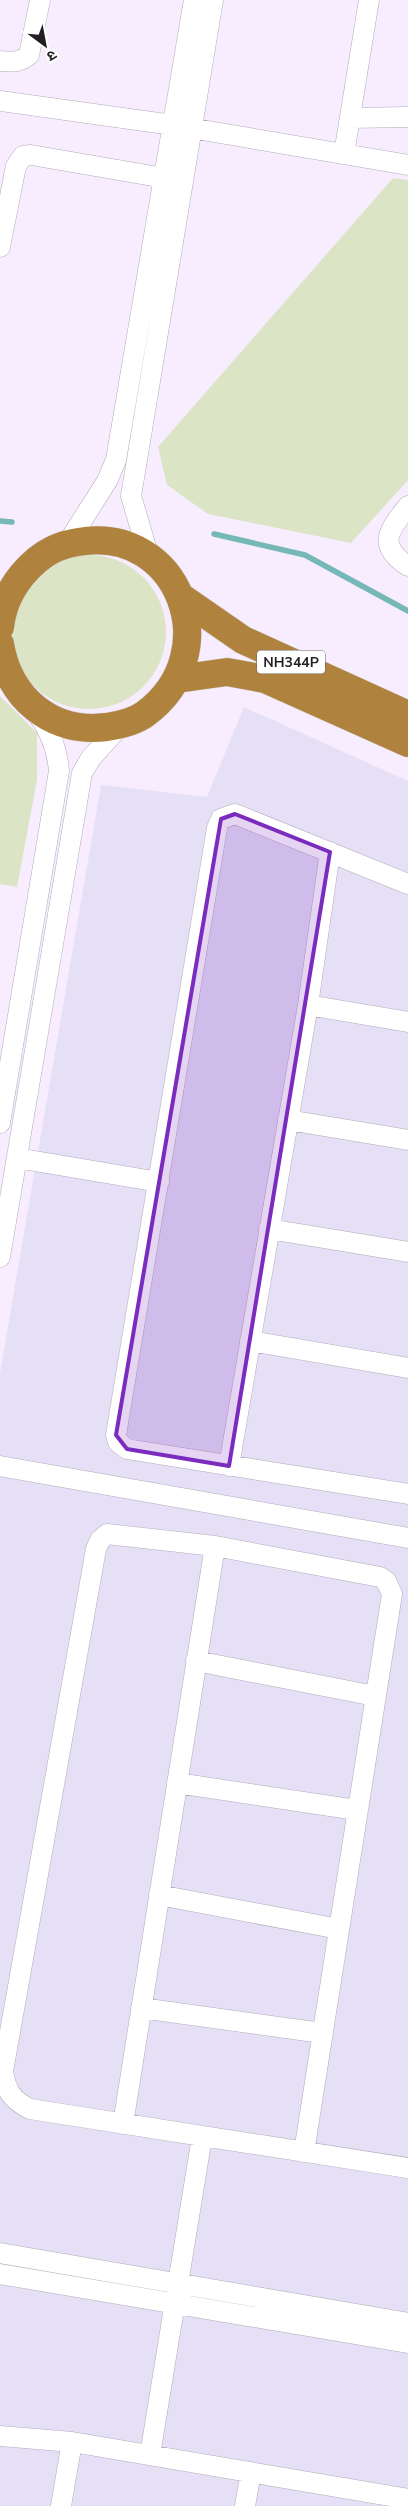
<svg xmlns="http://www.w3.org/2000/svg" width="408" height="2506" font-family="'Nunito Sans','Noto Sans Devanagari',sans-serif">
<rect width="100%" height="100%" fill="#f7edfe"/>
<path fill="#e5e0f6" d="M 244,707 L 408,781 L 408,2506 L 0,2506 L 0,1373 L 101,785 L 207,797 Z"/>
<path fill="#dbe5c6" d="M 393,178 L 408,180 L 408,480 L 351,543 L 208,514 L 167,485 L 158,447 Z
M12 632a77 77 0 1 1 154 0a77 77 0 1 1-154 0Z
M 0,696 L 37,733 L 37,780 L 17,887 L 0,884 Z"/>
<g fill="none" stroke-linecap="round" stroke-linejoin="round">
<path stroke="#76b7b7" stroke-width="5.5" d="M 0,521 L 12,522
M 214,534 L 305,555 L 408,611"/>
<g stroke="#b4abba" stroke-width="21">
<path id="street" d="M 0,61 C 12,62 19,63 29,55 L 40,0
M 0,101 L 173,125 L 408,165
M 350,118 L 408,117
M 344,154 L 369,0
M 0,247 L 16,166 L 23,156 L 31,155 L 176,180
M 408,506 C 389,530 376,545 408,566
M 67,544 L 107,481 L 116,460 L 194,0
M 149,557 L 131,496 L 213,0
M 408,884 L 235,814 L 221,819 L 217,828 L 116,1435 L 118,1442 L 127,1449 L 408,1494
M 308,1005 L 408,1022
M 288,1120 L 408,1140
M 0,1123 L 59,771 C 57,748 50,729 35,711
M 17,1158 L 159,1182
M 269,1229 L 408,1252
M 0,1257 L 82,773 L 91,758 L 121,725
M 250,1341 L 408,1368
M 0,1466 L 408,1538
M 229,1466 L 308,1005 L 330,852
M 196,1661 L 375,1696
M 177,1783 L 357,1810
M 159,1895 L 339,1929
M 141,2008 L 322,2033
M 123,2124 L 215,1546
M 304,2152 L 392,1594 L 386,1581 L 380,1577 L 215,1546 L 107,1534 L 100,1540 L 96,1549 L 3,2071 C 6,2091 12,2100 30,2109 L 408,2168
M 0,2253 L 408,2323
M 0,2274 L 408,2343
M 0,2436 L 72,2442 L 408,2499
M 150,2455 L 202,2137
M 61,2506 L 72,2442
M 245,2506 L 251,2472"/>
</g>
<g stroke="#d7d6d8" stroke-width="29">
<path id="highway" d="M 181,597 L 243,640 L 408,715
M 0,627 C 3,599 16,578 37,560 C 49,550 64,544 78,542 C 179,524 228,653 145,714 C 134,722 120,725 107,727 C 51,734 9,698 0,644
M 177,679 L 227,672 L 265,679 L 408,743"/>
</g>
<use href="#street" stroke="#fff" stroke-width="20"/>
<use href="#highway" stroke="#af823d" stroke-width="28"/>
</g>
<path fill="#7b2cbf" fill-opacity="0.2" stroke="#7b2cbf" stroke-width="4" stroke-linejoin="round" d="M 235,814 L 330,852 L 229,1466 L 127,1449 L 116,1435 L 221,819 Z"/>
<g text-anchor="middle" stroke-width="4" stroke-linejoin="round" paint-order="stroke">
<rect fill="#fff" stroke="#646266" stroke-width="1" x="257" y="650.5" width="68" height="23" rx="4"/>
<g font-size="14" font-weight="bold" fill="#211e24">
<text x="291" y="667">NH344P</text>
</g>
</g>
<g transform="translate(45 45) rotate(148)" stroke="#ffffff" stroke-width="4" paint-order="stroke">
<path d="M0-4L9 19L0 12L-9 19Z" fill="#211e24"/>
<text y="-8" font-size="14" font-weight="bold" text-anchor="middle" fill="#211e24">उ</text>
</g>
</svg>
